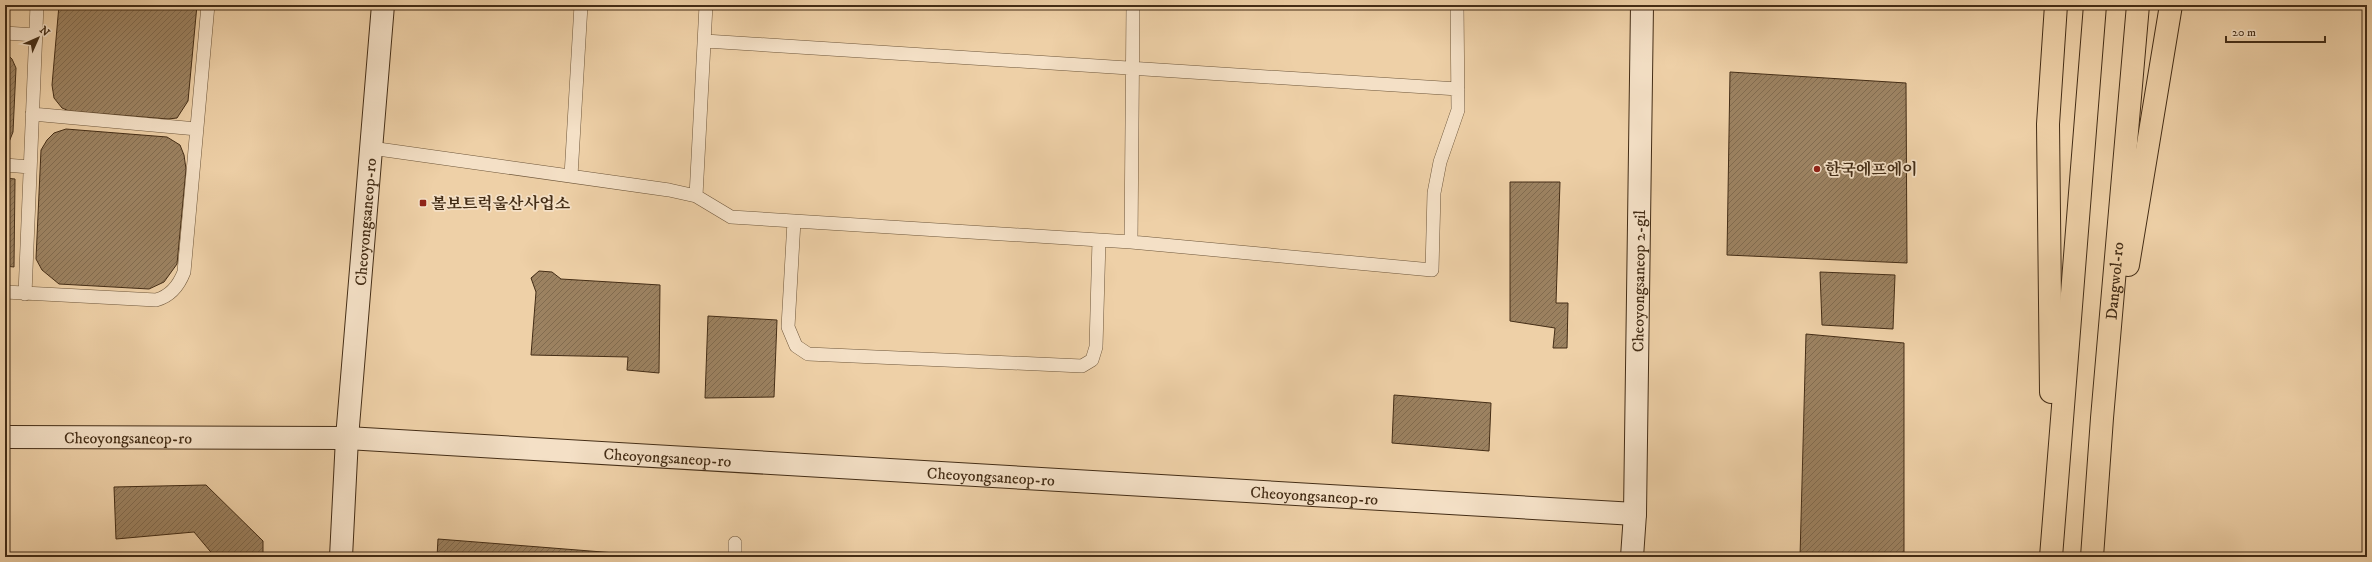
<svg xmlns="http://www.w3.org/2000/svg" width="2372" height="562" font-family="'IM FELL DW Pica','Noto Serif KR',serif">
<defs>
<pattern id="building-hatch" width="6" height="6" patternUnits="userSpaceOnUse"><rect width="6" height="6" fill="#9c8261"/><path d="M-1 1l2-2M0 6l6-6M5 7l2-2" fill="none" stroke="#816b4f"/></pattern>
</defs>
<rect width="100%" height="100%" fill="#eed0a7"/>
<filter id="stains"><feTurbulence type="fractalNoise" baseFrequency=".005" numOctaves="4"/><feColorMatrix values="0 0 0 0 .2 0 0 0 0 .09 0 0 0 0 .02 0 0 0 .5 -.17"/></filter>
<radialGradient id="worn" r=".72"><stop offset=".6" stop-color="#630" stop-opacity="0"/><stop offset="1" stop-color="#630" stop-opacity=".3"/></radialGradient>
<path fill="url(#building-hatch)" stroke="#442d16" d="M 59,5 L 197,5 L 188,101 L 177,118 L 168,119 L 69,111 L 62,108 L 54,98 L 52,85 Z
M 5,52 L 12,59 L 16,68 L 13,132 L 9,142 L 5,144 Z
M 1730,72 L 1906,83 L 1907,263 L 1727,255 Z
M 66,129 L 167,137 L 180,145 L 184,155 L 186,169 L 177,264 L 164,282 L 149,289 L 59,284 L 42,270 L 36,259 L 41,150 L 47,140 L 54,133 Z
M 5,178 L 15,179 L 14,267 L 5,266 Z
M 1510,182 L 1560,182 L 1556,303 L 1568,303 L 1567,348 L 1553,348 L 1555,328 L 1510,321 Z
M 539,271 L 552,272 L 561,279 L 660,285 L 659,373 L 627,370 L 628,357 L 531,355 L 536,292 L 531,278 Z
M 1820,272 L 1895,275 L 1893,329 L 1822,325 Z
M 708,316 L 777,320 L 774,397 L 705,398 Z
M 1806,334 L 1904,343 L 1904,557 L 1800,557 Z
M 1394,395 L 1491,403 L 1489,451 L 1392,443 Z
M 206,485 L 263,541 L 263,557 L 215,557 L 194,532 L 116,539 L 114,487 Z
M 438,539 L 666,557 L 437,557 Z"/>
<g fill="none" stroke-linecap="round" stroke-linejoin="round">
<g stroke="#6e563a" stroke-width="14">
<path id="lane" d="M 5,33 L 35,35
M 705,41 L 1458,89
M 32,114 L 197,129
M 371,148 L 669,190 L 696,196 L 731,217 L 1131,242 L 1432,270 L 1434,193 L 1440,162 L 1458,110 L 1457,5
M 5,165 L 30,167
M 571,176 L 581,5
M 696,196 L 706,5
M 794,221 L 788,327 L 796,346 L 808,354 L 1082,366 L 1092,360 L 1096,347 L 1099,240
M 1131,242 L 1133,5
M 5,292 L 156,300 C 171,296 179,285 184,272 L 208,5
M 25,294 L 37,5
M 735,557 L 735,543"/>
</g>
<g stroke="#442d16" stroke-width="24">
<g id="secondary">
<path id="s1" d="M 5,437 L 347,438 L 1635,514"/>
<path id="s2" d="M 341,557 L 347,438 L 383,5"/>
<path id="s3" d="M 1632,557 L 1635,514 L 1642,5"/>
</g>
</g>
<g stroke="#442d16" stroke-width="24">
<g id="highway">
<path d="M 2128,265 L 2171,5"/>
<path d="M 2051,392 L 2048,124 L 2056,5"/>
<path d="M 2051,557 L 2095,5"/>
<path id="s4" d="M 2092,557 L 2102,418 L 2138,5"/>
</g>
</g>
<use href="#lane" stroke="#f4e0c6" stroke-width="13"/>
<use href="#secondary" stroke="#f4e0c6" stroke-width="22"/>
<use href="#highway" stroke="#eed0a7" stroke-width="22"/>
</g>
<g fill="#8f2418" stroke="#f4e0c6" stroke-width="1.5">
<circle cx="1817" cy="169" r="4"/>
<rect x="419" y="199" width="8" height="8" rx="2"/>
</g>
<g text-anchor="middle" stroke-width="3.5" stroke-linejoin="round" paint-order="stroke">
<g font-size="16" font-weight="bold" fill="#442d16" stroke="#f4e0c6" text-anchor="start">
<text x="1825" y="175">한국에프에이</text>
<text x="431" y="209">볼보트럭울산사업소</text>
</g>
<g font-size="16" fill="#442d16" stroke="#f4e0c6">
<text dy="6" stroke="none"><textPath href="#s2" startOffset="336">Cheoyongsaneop-ro</textPath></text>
<text dy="6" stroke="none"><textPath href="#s3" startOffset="276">Cheoyongsaneop 2-gil</textPath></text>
<text dy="6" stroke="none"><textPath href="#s4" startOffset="277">Dangwol-ro</textPath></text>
<text dy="6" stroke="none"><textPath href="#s1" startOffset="123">Cheoyongsaneop-ro</textPath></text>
<text dy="6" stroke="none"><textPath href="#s1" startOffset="663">Cheoyongsaneop-ro</textPath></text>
<text dy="6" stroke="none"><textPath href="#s1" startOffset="987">Cheoyongsaneop-ro</textPath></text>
<text dy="6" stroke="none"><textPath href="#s1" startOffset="1311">Cheoyongsaneop-ro</textPath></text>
</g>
</g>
<rect width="2372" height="562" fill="none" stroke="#eed0a7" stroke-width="20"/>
<rect x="6" y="6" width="2360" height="550" fill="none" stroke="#442d16" stroke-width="2"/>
<rect x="10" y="10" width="2352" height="542" fill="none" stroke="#442d16"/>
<g transform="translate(38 38) rotate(45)" stroke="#f4e0c6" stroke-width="3" paint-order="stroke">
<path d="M0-3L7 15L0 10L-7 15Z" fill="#442d16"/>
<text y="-6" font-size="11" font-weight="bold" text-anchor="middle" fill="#442d16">N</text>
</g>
<path d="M2226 36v6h99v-6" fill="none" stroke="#442d16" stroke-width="2"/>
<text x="2232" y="36" font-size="12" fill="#442d16" stroke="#f4e0c6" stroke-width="3" paint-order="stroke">20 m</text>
<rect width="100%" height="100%" filter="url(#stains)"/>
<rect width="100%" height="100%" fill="url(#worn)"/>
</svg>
